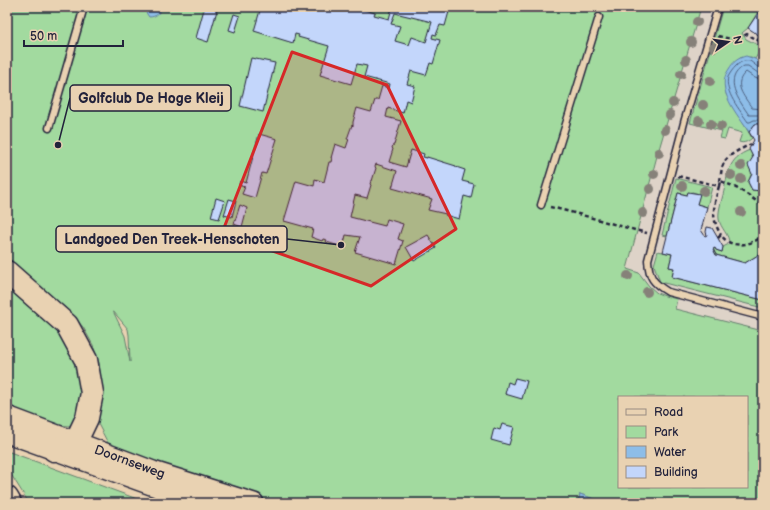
<svg xmlns="http://www.w3.org/2000/svg" width="770" height="510" font-family="'Balsamiq Sans',sans-serif">
<rect width="100%" height="100%" fill="#e9d2b2"/>
<filter id="ink" filterUnits="userSpaceOnUse"><feTurbulence type="fractalNoise" baseFrequency=".025" numOctaves="2"/><feDisplacementMap in="SourceGraphic" scale="8" xChannelSelector="R" yChannelSelector="G"/><feConvolveMatrix kernelMatrix="1 2 1 2 8 2 1 2 1" color-interpolation-filters="sRGB"/></filter>
<g filter="url(#ink)">
<path fill="#ded3c8" d="M 701,7 L 763,7 L 763,331 L 675,309 L 622,291 L 653,171 Z"/>
<path fill="#a2da9f" stroke="#627e6d" fill-rule="evenodd" d="M 7,7 L 701,7 L 657,156 L 627,269 L 639,273 L 649,286 L 657,293 L 665,296 L 677,299 L 675,309 L 763,331 L 763,503 L 605,503 L 580,494 L 578,503 L 271,503 L 246,495 L 110,447 L 98,424 L 101,382 L 99,363 L 93,345 L 83,327 L 67,309 L 7,260 ZM 113,311 L 128,329 L 129,335 L 130,362 L 125,336 ZM 619,397 L 747,397 L 747,487 L 619,487 Z
M 723,7 L 763,7 L 763,8 L 761,7 L 748,28 L 742,33 L 746,39 L 762,47 L 755,59 L 751,57 L 740,58 L 730,68 L 726,94 L 752,138 C 749,141 744,144 739,142 L 742,133 L 728,129 L 725,139 L 720,138 L 722,131 L 690,123 Z
M 750,150 C 755,161 753,172 748,182 L 752,190 L 761,191 L 763,194 L 763,252 L 745,263 L 716,255 L 713,249 L 715,248 L 716,250 L 722,252 L 723,247 L 729,244 C 730,235 720,228 719,219 C 718,211 721,203 723,195 C 728,175 727,158 750,150 Z
M 676,178 L 712,187 L 707,207 L 697,204 L 699,194 L 692,192 L 687,195 L 678,193 L 667,236 L 662,235 Z
M 658,251 L 672,254 L 669,267 L 674,268 L 672,277 L 763,300 L 763,308 L 660,282 L 654,265 Z
M 7,283 L 75,348 L 82,395 L 78,411 L 74,422 L 69,426 L 58,425 L 7,407 Z
M 7,451 L 148,503 L 29,503 L 7,468 Z"/>
<path fill="#8dbde8" stroke="#627fa3" d="M 145,7 L 162,7 C 160,13 156,17 149,17 L 145,11 Z
M 746,56 L 755,59 L 763,66 L 763,124 L 755,124 L 749,132 C 738,115 714,89 729,69 C 733,62 738,58 746,56 Z
M 580,494 L 605,503 L 578,503 Z"/>
<g fill="none" stroke-linecap="round" stroke-linejoin="round">
<path stroke="#4d6080" stroke-width="1" d="M 763,68 L 759,68 L 750,61 C 744,60 740,62 736,66 C 733,69 730,73 728,77 C 724,92 740,110 748,122 L 750,122 L 754,120 L 763,120
M 763,74 L 758,73 L 748,66 L 744,66 C 722,79 739,100 749,115 L 763,115
M 763,80 L 755,78 L 746,72 C 732,84 744,96 752,108 L 763,109"/>
</g>
<path fill="#c3d6fb" stroke="#22223b" fill-rule="evenodd" d="M 203,7 L 218,7 L 208,42 L 196,38 L 204,9 Z
M 261,7 L 274,7 L 282,9 L 283,7 L 362,7 L 361,9 L 375,13 L 374,15 L 389,19 L 392,8 L 388,7 L 446,7 L 450,8 L 445,26 L 440,25 L 436,35 L 433,34 L 432,38 L 440,40 L 433,64 L 430,63 L 426,75 L 411,71 L 407,84 L 415,86 L 411,102 L 406,100 L 403,113 L 388,108 L 386,117 L 401,121 L 394,145 L 393,145 L 392,148 L 393,149 L 389,162 L 406,167 L 411,150 L 424,154 L 423,157 L 427,158 L 427,157 L 456,166 L 456,167 L 465,170 L 462,181 L 474,184 L 471,198 L 464,196 L 459,219 L 445,215 L 446,214 L 428,210 L 432,199 L 392,188 L 397,171 L 376,164 L 375,167 L 376,168 L 372,181 L 371,181 L 370,184 L 371,185 L 367,198 L 355,195 L 350,217 L 385,226 L 387,219 L 403,224 L 398,239 L 403,241 L 396,264 L 355,252 L 360,237 L 346,235 L 343,247 L 326,242 L 327,240 L 323,239 L 322,241 L 311,237 L 313,229 L 284,221 L 296,181 L 314,186 L 315,179 L 324,182 L 329,162 L 331,162 L 332,158 L 331,158 L 335,144 L 346,148 L 349,139 L 347,139 L 352,125 L 353,126 L 353,122 L 357,108 L 371,112 L 375,100 L 378,100 L 382,86 L 389,88 L 390,84 L 364,77 L 367,66 L 357,64 L 351,84 L 320,75 L 329,46 L 298,37 L 299,35 L 295,34 L 293,43 L 254,31 ZM 395,13 L 432,22 L 426,42 L 412,37 L 409,45 L 395,41 L 400,26 L 391,24 Z
M 762,7 L 763,8 L 763,38 L 748,28 Z
M 234,14 L 240,16 L 235,32 L 229,30 Z
M 251,58 L 275,63 L 263,112 L 240,106 Z
M 755,124 L 763,124 L 763,194 L 761,191 L 752,190 L 748,182 L 752,174 L 748,165 L 753,157 L 749,149 L 754,140 L 749,132 Z
M 259,134 L 277,139 L 266,174 L 262,173 L 255,198 L 242,194 L 245,187 L 239,185 L 240,181 L 246,183 Z
M 688,192 L 700,194 L 697,204 L 707,207 L 701,230 L 705,236 L 707,235 L 706,232 L 707,227 L 712,228 L 723,247 L 722,252 L 716,250 L 715,248 L 713,249 L 716,255 L 745,263 L 763,252 L 763,300 L 672,277 L 674,268 L 669,267 L 672,254 L 663,252 L 678,193 L 687,195 Z
M 216,198 L 225,201 L 219,219 L 211,217 Z
M 229,199 L 236,201 L 232,217 L 224,215 Z
M 240,205 L 247,208 L 242,227 L 234,224 Z
M 428,235 L 436,248 L 414,261 L 406,247 Z
M 515,378 L 527,381 L 522,399 L 505,394 L 508,382 L 513,384 Z
M 502,424 L 514,427 L 509,445 L 491,440 L 494,428 L 500,430 Z"/>
<g fill="none" stroke-linecap="round" stroke-linejoin="round">
<g stroke="#22223b" stroke-width="9">
<path id="service" d="M 718,7 L 685,119 L 648,260 C 649,278 653,283 668,292 L 763,317
M 49,128 L 84,7
M 541,205 L 599,17"/>
</g>
<g stroke="#22223b" stroke-width="22">
<path id="primary" d="M 7,416 L 153,471 L 254,503
M 7,433 L 201,503"/>
</g>
<g stroke="#22223b" stroke-width="25">
<path id="motorway" d="M 7,272 L 67,325 L 86,360 L 92,393 L 87,418 L 76,441 L 54,450
M 7,498 L 10,503"/>
</g>
<path stroke="#22223b" stroke-width="2.5" stroke-dasharray="4 3" stroke-linecap="butt" d="M 718,36 L 735,40 L 747,34 L 763,43
M 678,176 L 719,186 L 720,181 C 736,186 750,196 763,206
M 720,181 C 721,176 721,170 723,165 C 727,154 742,149 751,144
M 719,186 C 714,205 710,217 721,235
M 550,207 C 582,214 614,225 647,233
M 718,238 L 721,235 C 731,250 751,245 763,236"/>
<use href="#service" stroke="#e9d2b2" stroke-width="6"/>
<use href="#primary" stroke="#e9d2b2" stroke-width="19"/>
<use href="#motorway" stroke="#e9d2b2" stroke-width="22"/>
</g>
<g fill="#868179">
<circle cx="697" cy="22" r="5"/>
<circle cx="691" cy="42" r="5"/>
<circle cx="714" cy="47" r="5"/>
<circle cx="686" cy="60" r="5"/>
<circle cx="681" cy="74" r="5"/>
<circle cx="710" cy="81" r="5"/>
<circle cx="673" cy="103" r="5"/>
<circle cx="703" cy="105" r="5"/>
<circle cx="670" cy="115" r="5"/>
<circle cx="699" cy="121" r="5"/>
<circle cx="711" cy="124" r="5"/>
<circle cx="721" cy="126" r="5"/>
<circle cx="665" cy="130" r="5"/>
<circle cx="659" cy="153" r="5"/>
<circle cx="741" cy="166" r="5"/>
<circle cx="654" cy="174" r="5"/>
<circle cx="731" cy="175" r="5"/>
<circle cx="741" cy="179" r="5"/>
<circle cx="682" cy="186" r="5"/>
<circle cx="650" cy="189" r="5"/>
<circle cx="704" cy="191" r="5"/>
<circle cx="741" cy="212" r="5"/>
<circle cx="643" cy="213" r="5"/>
<circle cx="628" cy="276" r="5"/>
<circle cx="647" cy="292" r="5"/>
</g>
</g>
<path fill="#d62828" fill-opacity="0.2" stroke="#d62828" stroke-width="3" stroke-linejoin="round" d="M 292,52 L 387,85 L 456,229 L 371,286 L 222,233 Z"/>
<g text-anchor="middle" stroke-width="3.5" stroke-linejoin="round" paint-order="stroke">
<g font-size="13" fill="#22223b" stroke="#e9d2b2">
<text transform="translate(130 461) rotate(20)" y="5">Doornseweg</text>
</g>
</g>
<path fill="none" stroke="#22223b" stroke-width="1.5" d="M58 145L70 98M341 245L287 239"/>
<g fill="#22223b" stroke="#e9d2b2" stroke-width="1.5">
<circle cx="58" cy="145" r="4"/>
<circle cx="341" cy="245" r="4"/>
</g>
<g fill="#e9d2b2" stroke="#22223b" stroke-width="1.5">
<rect x="70" y="85" width="161" height="26" rx="4"/>
<rect x="56" y="226" width="231" height="26" rx="4"/>
</g>
<g font-size="14" text-anchor="middle" font-weight="bold" fill="#22223b">
<text x="151" y="103">Golfclub De Hoge Kleij</text>
<text x="172" y="244">Landgoed Den Treek-Henschoten</text>
</g>
<rect width="770" height="510" fill="none" stroke="#e9d2b2" stroke-width="24"/>
<rect x="12" y="12" width="746" height="486" fill="none" stroke="#22223b" stroke-width="1.5" filter="url(#ink)"/>
<rect x="618" y="396" width="130" height="92" fill="#e9d2b2" stroke="#998c82"/>
<rect x="626" y="409" width="20" height="6" fill="#e9d2b2" stroke="#998c82"/>
<text x="654" y="416" font-size="12" fill="#22223b">Road</text>
<rect x="626" y="426" width="20" height="12" fill="#a2da9f" stroke="#998c82"/>
<text x="654" y="436" font-size="12" fill="#22223b">Park</text>
<rect x="626" y="446" width="20" height="12" fill="#8dbde8" stroke="#998c82"/>
<text x="654" y="456" font-size="12" fill="#22223b">Water</text>
<rect x="626" y="466" width="20" height="12" fill="#c3d6fb" stroke="#998c82"/>
<text x="654" y="476" font-size="12" fill="#22223b">Building</text>
<g transform="translate(728 42) rotate(77)" stroke="#e9d2b2" stroke-width="3" paint-order="stroke">
<path d="M0-3L7 15L0 10L-7 15Z" fill="#22223b"/>
<text y="-6" font-size="11" font-weight="bold" text-anchor="middle" fill="#22223b">N</text>
</g>
<path d="M24 40v6h99v-6" fill="none" stroke="#22223b" stroke-width="2"/>
<text x="30" y="40" font-size="12" fill="#22223b" stroke="#e9d2b2" stroke-width="3" paint-order="stroke">50 m</text>
</svg>
